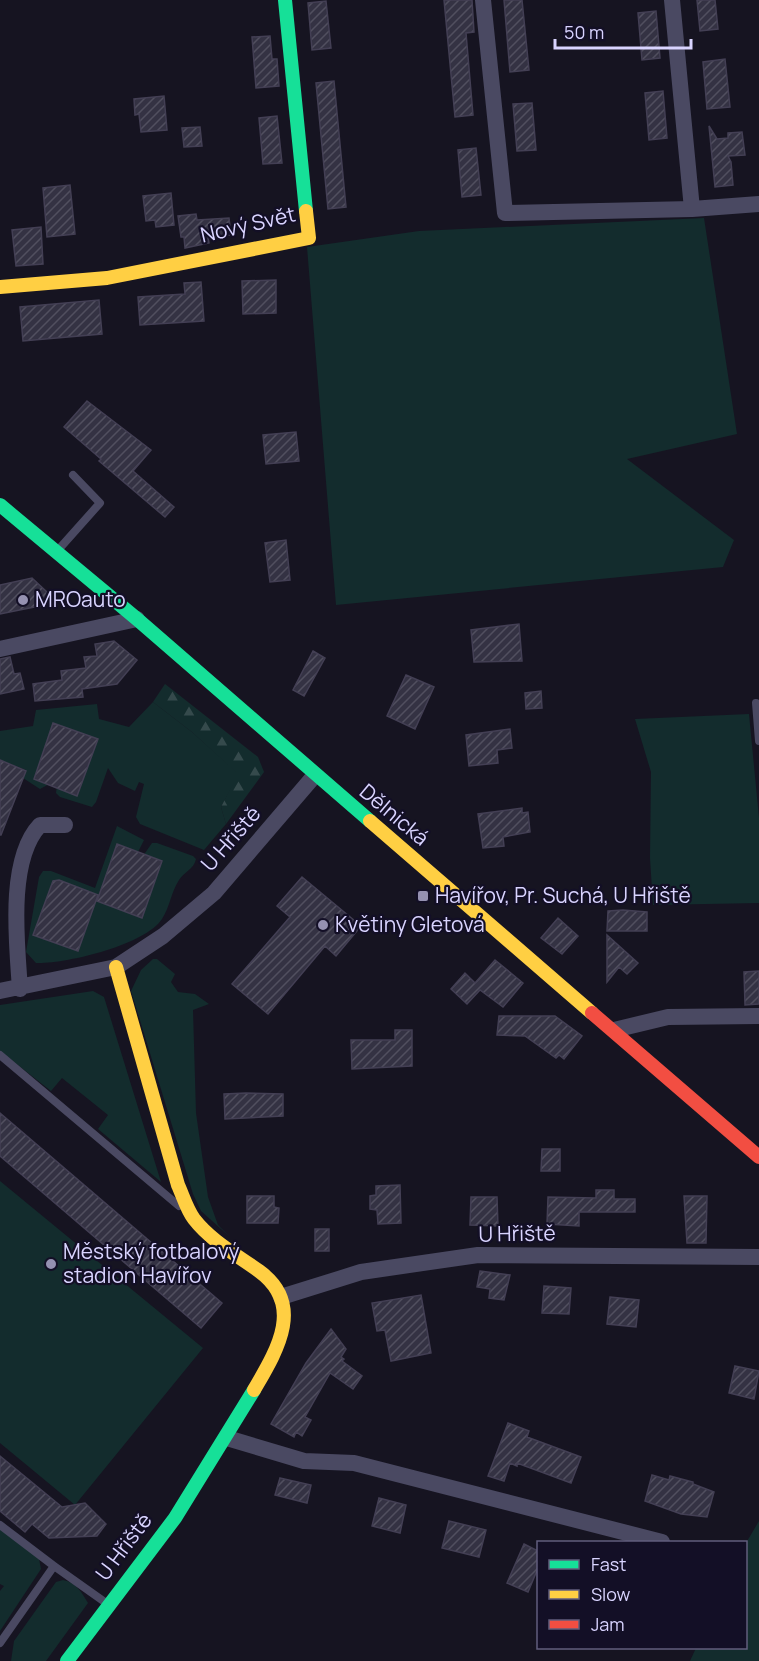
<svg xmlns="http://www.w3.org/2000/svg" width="759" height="1661" font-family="Manrope,sans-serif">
<defs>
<pattern id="forest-firs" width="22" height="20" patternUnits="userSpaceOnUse" patternTransform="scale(1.5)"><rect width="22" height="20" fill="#132c2d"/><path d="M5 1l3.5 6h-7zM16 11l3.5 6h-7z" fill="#354a4c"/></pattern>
<pattern id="building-hatch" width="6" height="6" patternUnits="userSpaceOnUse" patternTransform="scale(1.5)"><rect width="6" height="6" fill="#343243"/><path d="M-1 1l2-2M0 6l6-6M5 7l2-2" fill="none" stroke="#514f5f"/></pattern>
</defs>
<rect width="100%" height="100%" fill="#161421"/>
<path fill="#132c2d" d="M 704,218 L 737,434 L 627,459 L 734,540 L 723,567 L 336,605 L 307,247 L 419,231 Z
M 153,702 L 192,732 L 239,774 L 221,807 L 226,824 L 204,850 L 140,824 L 136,817 L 144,784 L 139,782 L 135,791 L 118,783 L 108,768 L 96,802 L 92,807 L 60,797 L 56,793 L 57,785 L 51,783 L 40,789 L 23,778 L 26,770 L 0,760 L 0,731 L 33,726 L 36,710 L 97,704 L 99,719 L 129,727 Z
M 749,714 L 759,818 L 759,903 L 653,905 L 650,858 L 651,772 L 635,719 Z
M 117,826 L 144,840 L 137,854 L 143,856 L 152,843 L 157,843 L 193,856 L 196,859 C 194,869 184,872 179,880 C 171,892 170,907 162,919 C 145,945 66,964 36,963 L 26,952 L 39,877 L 43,871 L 51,871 L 95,888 Z
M 153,959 L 157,959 L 175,974 L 171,982 L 178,992 L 195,994 L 209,1004 L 193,1010 L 196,1113 L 208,1197 L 218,1225 L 230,1237 L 201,1211 L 193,1194 L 131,991 L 141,970 Z
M 93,991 L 104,997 L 161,1182 L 98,1129 L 108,1115 L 62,1078 L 51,1091 L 0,1051 L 0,1005 Z
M 0,1181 L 203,1348 L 75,1505 L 0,1443 Z
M 759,1521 L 759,1661 L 690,1661 L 696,1648 L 746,1648 L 746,1543 Z
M 0,1526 L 39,1559 L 41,1569 L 0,1631 L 0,1591 L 4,1586 L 0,1584 Z
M 63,1580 C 76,1582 82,1593 88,1603 L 46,1661 L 11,1661 L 14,1641 L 56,1582 Z"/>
<path fill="url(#forest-firs)" d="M 165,684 L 258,757 L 264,772 L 226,824 L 221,807 L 238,774 L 192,732 L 153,702 Z"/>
<path fill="url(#building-hatch)" stroke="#433f54" stroke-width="1.5" d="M 444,0 L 472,0 L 474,32 L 466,33 L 473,115 L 455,117 Z
M 504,0 L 522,0 L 529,70 L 510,72 Z
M 697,0 L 715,0 L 718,29 L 700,31 Z
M 326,1 L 331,48 L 312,50 L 308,3 Z
M 656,11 L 660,58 L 642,60 L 638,13 Z
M 270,36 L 272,59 L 277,59 L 279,86 L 256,88 L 252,37 Z
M 725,59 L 730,107 L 707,109 L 703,62 Z
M 334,81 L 346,207 L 328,209 L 316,83 Z
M 663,91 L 667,138 L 649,140 L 645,93 Z
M 164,96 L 167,130 L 141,132 L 139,114 L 135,115 L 134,99 Z
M 532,103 L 536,150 L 517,151 L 513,104 Z
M 277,116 L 282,163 L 263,164 L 259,118 Z
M 709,126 L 717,139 L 728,138 L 728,133 L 742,132 L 745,155 L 728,156 L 731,162 L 733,185 L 715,187 Z
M 200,127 L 202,146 L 184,147 L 182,128 Z
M 476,148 L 481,195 L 462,197 L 458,150 Z
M 70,185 L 75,234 L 47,237 L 43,188 Z
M 171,193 L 174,225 L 156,227 L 155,220 L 146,221 L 143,196 Z
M 196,214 L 197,220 L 229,218 L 231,235 L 208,237 L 209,243 L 185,248 L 184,237 L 181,237 L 178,216 Z
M 41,227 L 43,264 L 16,266 L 12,230 Z
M 276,280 L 276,313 L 243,314 L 242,281 Z
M 201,282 L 204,321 L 140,325 L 138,297 L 185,294 L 184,283 Z
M 99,300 L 102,334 L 23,341 L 20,307 Z
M 87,401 L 151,450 L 133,471 L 174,507 L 165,517 L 99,461 L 101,459 L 64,427 Z
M 296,432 L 299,461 L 266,464 L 263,435 Z
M 286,540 L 290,580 L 270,582 L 265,543 Z
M 32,578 L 50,595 L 44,605 L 0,614 L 0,585 Z
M 519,624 L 522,661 L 474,662 L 471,630 Z
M 114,641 L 137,660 L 117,684 L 82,689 L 83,697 L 35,701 L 33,684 L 62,680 L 61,671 L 86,668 L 84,657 L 97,656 L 95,644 Z
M 313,651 L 325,658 L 304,696 L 293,690 Z
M 10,657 L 14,674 L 20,673 L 24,689 L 0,694 L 0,659 Z
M 406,675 L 434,687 L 415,729 L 387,716 Z
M 541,691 L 542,708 L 526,709 L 525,693 Z
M 53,723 L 98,739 L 77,796 L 34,779 Z
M 510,729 L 512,748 L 497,750 L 498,763 L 469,766 L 466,735 Z
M 0,760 L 26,771 L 1,835 L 0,835 Z
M 522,808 L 522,813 L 528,812 L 530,832 L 503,837 L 504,846 L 483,848 L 478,814 Z
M 117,844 L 162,861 L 142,918 L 97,901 Z
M 302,877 L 361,926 L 336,956 L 325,946 L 268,1014 L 232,984 L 290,917 L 277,906 Z
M 59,880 L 98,895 L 78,951 L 33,935 L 53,881 Z
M 623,910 L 647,912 L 647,931 L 607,931 L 608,911 Z
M 558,918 L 578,936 L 562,954 L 541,938 Z
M 607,935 L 638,963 L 627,974 L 619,967 L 607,982 Z
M 495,960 L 523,983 L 503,1007 L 480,990 L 467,1004 L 451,989 L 465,973 L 475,983 Z
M 759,971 L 759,1004 L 745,1005 L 744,972 Z
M 499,1016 L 555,1016 L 582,1036 L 564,1059 L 559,1055 L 556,1058 L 525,1036 L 497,1035 Z
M 395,1030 L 412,1030 L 412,1066 L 352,1069 L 351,1040 L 395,1040 Z
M 246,1093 L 283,1094 L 283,1116 L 225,1119 L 224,1094 Z
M 0,1113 L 222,1303 L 201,1328 L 0,1156 Z
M 542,1149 L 560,1149 L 560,1171 L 541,1171 Z
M 400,1185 L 401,1223 L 378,1224 L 377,1210 L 370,1209 L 370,1196 L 376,1195 L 376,1186 Z
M 596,1190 L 614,1190 L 614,1199 L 635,1199 L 635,1212 L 579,1212 L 579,1226 L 547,1224 L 548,1197 L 596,1198 Z
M 247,1196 L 274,1196 L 274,1207 L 279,1208 L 278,1223 L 247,1223 Z
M 684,1196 L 707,1196 L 706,1243 L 687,1243 Z
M 471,1197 L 497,1197 L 498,1226 L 470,1225 Z
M 315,1229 L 329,1229 L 329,1251 L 315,1251 Z
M 480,1271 L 510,1275 L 504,1300 L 489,1298 L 490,1289 L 477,1287 Z
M 544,1286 L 571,1288 L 569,1314 L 542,1313 Z
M 421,1295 L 431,1353 L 391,1361 L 385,1330 L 377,1331 L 372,1303 Z
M 610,1297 L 639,1300 L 636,1327 L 607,1324 Z
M 331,1329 L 346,1349 L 341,1357 L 344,1359 L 342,1361 L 362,1376 L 353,1389 L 330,1373 L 305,1417 L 311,1420 L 302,1436 L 296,1432 L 294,1437 L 271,1424 L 306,1363 Z
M 735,1366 L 759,1371 L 754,1399 L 729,1393 Z
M 508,1423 L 529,1431 L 527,1437 L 581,1457 L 571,1483 L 517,1463 L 517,1466 L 510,1463 L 504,1481 L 488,1476 Z
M 0,1456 L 62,1507 L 85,1503 L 106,1524 L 97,1536 L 49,1538 L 32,1524 L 25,1532 L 0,1511 Z
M 652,1475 L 669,1480 L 670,1476 L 693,1482 L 693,1484 L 714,1492 L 707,1517 L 681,1514 L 645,1501 Z
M 280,1478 L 311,1485 L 307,1503 L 275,1495 Z
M 379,1498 L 406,1505 L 400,1533 L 372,1526 Z
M 449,1521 L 486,1530 L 479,1557 L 442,1548 Z
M 524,1544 L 538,1551 L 538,1568 L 528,1592 L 507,1583 Z"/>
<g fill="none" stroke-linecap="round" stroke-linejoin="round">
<path stroke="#4a4962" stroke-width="8" d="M 59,549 L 100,503 L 73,475
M 756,703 L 759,741
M 0,1055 L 179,1206
M 0,1525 L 54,1566
M 0,1643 L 54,1566 L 109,1605"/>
<path stroke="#4a4962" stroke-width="16" d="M 483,0 L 505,213 L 692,209 L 759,204
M 672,0 L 692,209
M 0,649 L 137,619
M 20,989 C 17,944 7,860 40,825 L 65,825
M 0,991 L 116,967 L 163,936 L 214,893 L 315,775
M 614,1030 L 668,1017 L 759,1016
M 281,1297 L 361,1272 L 478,1255 L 759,1257
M 227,1438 L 304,1461 L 354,1463 L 662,1542"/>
<path stroke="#16e098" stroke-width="14" d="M 285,0 L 306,211
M 0,505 L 137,619 L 370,821
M 67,1661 L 175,1518 L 254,1390"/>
<path stroke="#ffcf43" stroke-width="14" d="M 0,287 L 107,278 L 309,238 L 306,211
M 370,821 L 592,1013
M 116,967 L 178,1185 C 183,1196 187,1210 194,1219 C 211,1241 237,1255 259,1271 C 306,1305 276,1352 254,1390"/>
<path stroke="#f24e42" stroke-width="14" d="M 592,1013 L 759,1157"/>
</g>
<g fill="#9591b1" stroke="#130f26" stroke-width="2">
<circle cx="23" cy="600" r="6"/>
<rect x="417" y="890" width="12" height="12" rx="3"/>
<circle cx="323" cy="925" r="6"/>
<circle cx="51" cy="1264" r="6"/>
</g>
<g text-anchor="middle" stroke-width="4.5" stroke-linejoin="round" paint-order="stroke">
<g font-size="21" fill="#d9d4ff" stroke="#130f26">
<text transform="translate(248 225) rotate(-13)" y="7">Nový Svět</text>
<text transform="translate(394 815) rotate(40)" y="7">Dělnická</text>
<text transform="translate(231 839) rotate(-49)" y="7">U Hřiště</text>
<text transform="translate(517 1234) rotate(-1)" y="7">U Hřiště</text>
<text transform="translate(124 1547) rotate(-53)" y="7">U Hřiště</text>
</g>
<g font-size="21" fill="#d9d4ff" stroke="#130f26" text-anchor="start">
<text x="35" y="607">MROauto</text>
<text x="435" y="903">Havířov, Pr. Suchá, U Hřiště</text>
<text x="335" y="932">Květiny Gletová</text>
<text x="63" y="1259">Městský fotbalový<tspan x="63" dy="24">stadion Havířov</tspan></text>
</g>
</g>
<rect x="537" y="1541" width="210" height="108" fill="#130f26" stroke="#625e7d" stroke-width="1.5"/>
<rect x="549" y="1560" width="30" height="9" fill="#16e098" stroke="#625e7d" stroke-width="1.5"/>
<text x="591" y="1571" font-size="18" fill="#d9d4ff">Fast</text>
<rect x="549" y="1590" width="30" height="9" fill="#ffcf43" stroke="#625e7d" stroke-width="1.5"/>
<text x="591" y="1601" font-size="18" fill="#d9d4ff">Slow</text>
<rect x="549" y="1620" width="30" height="9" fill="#f24e42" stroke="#625e7d" stroke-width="1.5"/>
<text x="591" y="1631" font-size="18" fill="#d9d4ff">Jam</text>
<path d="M555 39v9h136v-9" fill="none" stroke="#d9d4ff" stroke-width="3"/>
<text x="564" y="39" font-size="18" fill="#d9d4ff" stroke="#130f26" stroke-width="4.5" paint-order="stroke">50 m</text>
</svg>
